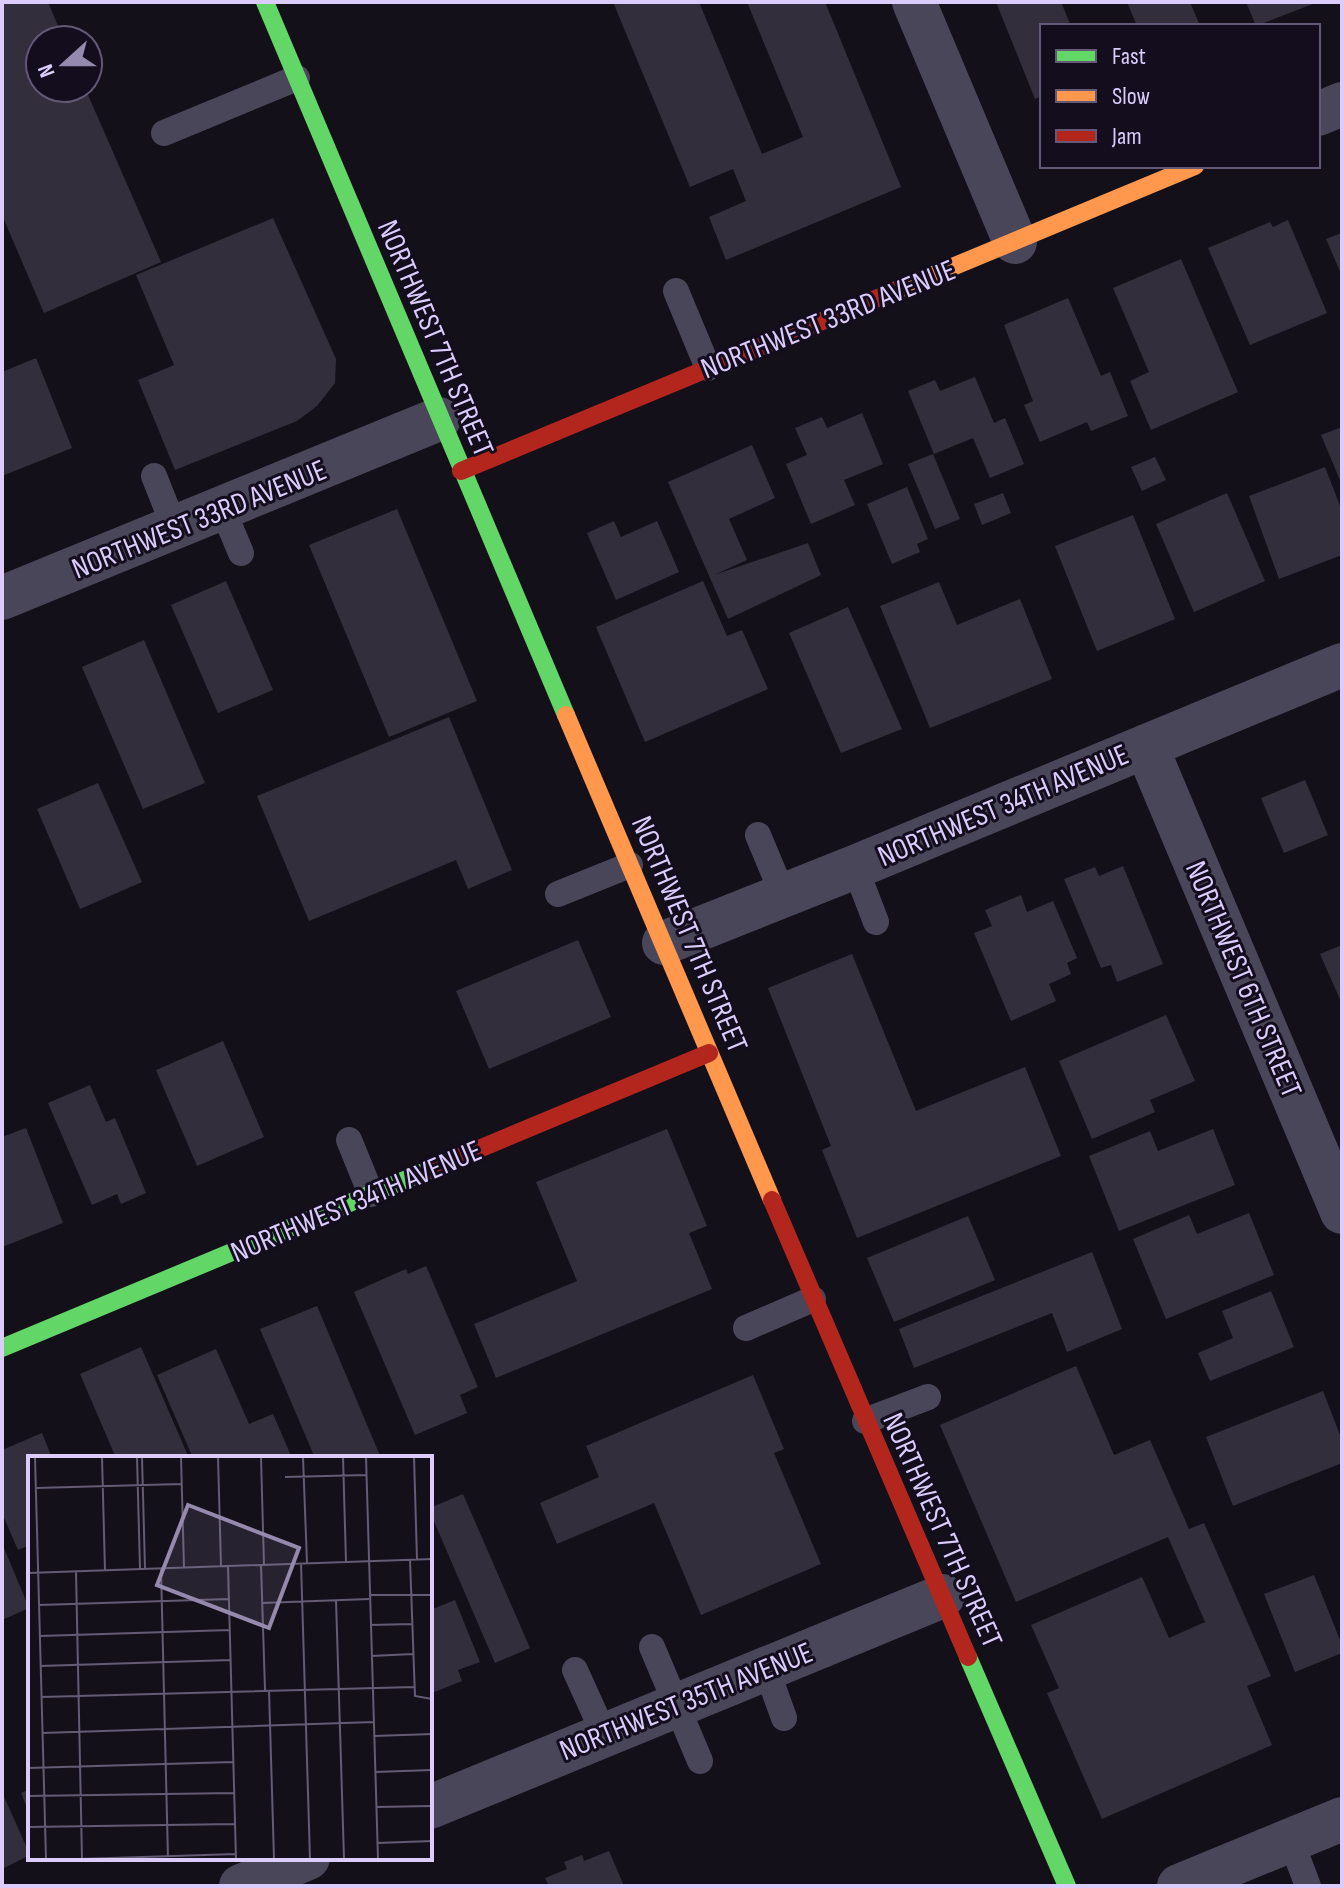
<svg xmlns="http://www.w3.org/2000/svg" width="1344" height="1888" font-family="'Sofia Sans Condensed',sans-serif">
<rect width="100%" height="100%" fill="#14101a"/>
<path fill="#332e3c" d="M 2,2 L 48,2 L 64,40 L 40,40 L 40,88 L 85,88 L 161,262 L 44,313 L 2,215 Z
M 613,2 L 699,2 L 762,154 L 803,137 L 747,2 L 825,2 L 901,187 L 726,260 L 709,217 L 746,201 L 733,169 L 690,187 Z
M 996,2 L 1061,2 L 1071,26 L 1042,26 L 1042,96 L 1035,99 Z
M 1127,2 L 1190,2 L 1200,26 L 1137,26 Z
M 1246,2 L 1318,2 L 1256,26 Z
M 273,218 L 336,359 L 335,383 L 317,406 L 297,421 L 175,470 L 138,380 L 174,365 L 136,275 Z
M 1288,220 L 1327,313 L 1250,345 L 1208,248 L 1270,222 L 1273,227 Z
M 1342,233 L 1342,276 L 1326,239 Z
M 1181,259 L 1238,392 L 1151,430 L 1130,381 L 1149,372 L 1113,288 Z
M 1068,298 L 1101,376 L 1110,372 L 1128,416 L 1091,431 L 1087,422 L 1040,442 L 1024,405 L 1033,401 L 1004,325 Z
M 36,358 L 72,448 L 2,476 L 2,372 Z
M 975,377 L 994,423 L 1005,418 L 1024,464 L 990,478 L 973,438 L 934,454 L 908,391 L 935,380 L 940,391 Z
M 862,413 L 883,464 L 844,480 L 855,505 L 811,524 L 786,464 L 807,455 L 795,428 L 822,417 L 827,428 Z
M 1342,427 L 1342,485 L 1321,435 Z
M 752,445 L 775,498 L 729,519 L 747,560 L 714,575 L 808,543 L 821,575 L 728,619 L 668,482 Z
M 933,454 L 960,519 L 935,529 L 908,464 Z
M 1155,457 L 1166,480 L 1142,491 L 1131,467 Z
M 1325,467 L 1342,511 L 1342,555 L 1279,579 L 1249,496 Z
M 907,487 L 928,539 L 917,544 L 920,552 L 892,564 L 867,504 Z
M 1003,493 L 1011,513 L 982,525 L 974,504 Z
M 1227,493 L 1265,581 L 1194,612 L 1156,524 Z
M 397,509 L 477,701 L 389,737 L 309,545 Z
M 1133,515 L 1175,619 L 1097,651 L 1055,546 Z
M 614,521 L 621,537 L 657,521 L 679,572 L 616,600 L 587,533 Z
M 226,581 L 273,690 L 218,713 L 171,605 Z
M 703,581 L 727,636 L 742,630 L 768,689 L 645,742 L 596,627 Z
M 939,582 L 957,625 L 1020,599 L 1052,679 L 930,728 L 880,606 Z
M 848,607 L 902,729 L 841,753 L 789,633 Z
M 144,640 L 205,783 L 143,809 L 82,667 Z
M 449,717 L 512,870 L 468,889 L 456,860 L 309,921 L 257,796 Z
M 1305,780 L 1328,835 L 1284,853 L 1261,798 Z
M 98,783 L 142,882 L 80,909 L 37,809 Z
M 1123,866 L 1163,964 L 1117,982 L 1111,965 L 1101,968 L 1064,879 L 1095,867 L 1099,876 Z
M 1021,895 L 1027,912 L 1053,901 L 1077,958 L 1067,963 L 1071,974 L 1049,984 L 1056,1001 L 1011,1021 L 974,933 L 992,926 L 985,910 Z
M 578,940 L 611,1017 L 489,1069 L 456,991 Z
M 1342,945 L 1342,1004 L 1320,954 Z
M 852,954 L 916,1111 L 1025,1067 L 1061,1156 L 857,1238 L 822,1150 L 831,1146 L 768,988 Z
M 1166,1015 L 1195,1081 L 1150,1100 L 1155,1112 L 1092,1139 L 1059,1061 Z
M 223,1041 L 264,1137 L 197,1166 L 156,1070 Z
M 90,1085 L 106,1122 L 115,1118 L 146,1193 L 121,1204 L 117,1194 L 92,1205 L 48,1103 Z
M 26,1128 L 63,1223 L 2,1247 L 2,1137 Z
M 667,1129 L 707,1226 L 689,1233 L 712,1289 L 496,1378 L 474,1324 L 577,1281 L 536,1182 Z
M 1213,1129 L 1235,1185 L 1119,1231 L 1089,1156 L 1150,1131 L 1158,1151 Z
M 1249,1213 L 1274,1275 L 1166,1319 L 1133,1239 L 1189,1215 L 1197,1234 Z
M 968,1216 L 995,1280 L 894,1322 L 867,1258 Z
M 1092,1252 L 1122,1329 L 1067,1352 L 1052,1313 L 914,1368 L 899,1329 Z
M 426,1266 L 478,1387 L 460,1395 L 467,1413 L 415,1435 L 354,1292 L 406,1269 L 408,1274 Z
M 1271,1291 L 1294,1347 L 1210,1381 L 1198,1353 L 1233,1338 L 1222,1311 Z
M 317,1306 L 381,1458 L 315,1458 L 260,1329 Z
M 141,1347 L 189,1458 L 116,1458 L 80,1374 Z
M 216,1349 L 249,1424 L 273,1414 L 292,1458 L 193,1458 L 157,1375 Z
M 1076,1366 L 1114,1455 L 1150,1440 L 1189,1529 L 1204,1523 L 1271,1676 L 1247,1686 L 1272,1745 L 1102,1819 L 1047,1693 L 1059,1688 L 1031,1625 L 1142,1577 L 1169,1638 L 1205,1622 L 1168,1537 L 1016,1602 L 940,1425 Z
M 753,1375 L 784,1449 L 774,1453 L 821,1564 L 701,1615 L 654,1503 L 557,1544 L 540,1503 L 599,1477 L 586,1446 Z
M 1323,1391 L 1342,1440 L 1342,1463 L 1233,1506 L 1206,1437 Z
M 42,1433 L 52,1458 L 30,1458 L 30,1545 L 18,1550 L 2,1513 L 2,1450 Z
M 463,1494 L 530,1648 L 495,1663 L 430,1512 L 430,1508 Z
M 2,1543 L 29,1608 L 2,1620 Z
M 1314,1575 L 1342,1645 L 1342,1653 L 1295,1672 L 1264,1594 Z
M 455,1600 L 480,1662 L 458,1670 L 462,1681 L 432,1693 L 430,1610 Z
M 30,1789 L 30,1815 L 21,1793 Z
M 2,1792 L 30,1855 L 2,1869 Z
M 609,1851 L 624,1886 L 549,1886 L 545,1878 L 567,1869 L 564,1862 L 582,1855 L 584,1861 Z"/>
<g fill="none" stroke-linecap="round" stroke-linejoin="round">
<path stroke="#4a465a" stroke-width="26" d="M 164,133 L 297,78
M 676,291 L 708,368
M 154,476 L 175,529
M 223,510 L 241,553
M 758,835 L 783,895
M 855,867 L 876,922
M 558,894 L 630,865
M 349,1140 L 371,1194
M 746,1328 L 813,1299
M 865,1421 L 928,1397
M 652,1647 L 700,1761
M 766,1668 L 784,1718
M 575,1670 L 604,1734
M 1291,1841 L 1308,1886"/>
<path stroke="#4a465a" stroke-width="44" d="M 914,2 L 1015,242
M 1318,114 L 1342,104
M 2,598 L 439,419
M 1146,746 L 1342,1212
M 664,943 L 855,867 L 1342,665
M 430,1807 L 943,1596
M 241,1886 L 308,1858
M 1179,1886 L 1342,1819"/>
<path stroke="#63d668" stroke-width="18" d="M 265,2 L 566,715
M 2,1348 L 431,1169
M 968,1657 L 1067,1886"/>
<path stroke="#ff974d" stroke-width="18" d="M 897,290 L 1195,166
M 566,715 L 772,1200"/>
<path stroke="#b3261e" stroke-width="18" d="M 461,471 L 897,290
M 431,1169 L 709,1053
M 772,1200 L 968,1657"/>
</g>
<g text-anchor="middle" stroke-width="6" stroke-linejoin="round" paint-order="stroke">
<g font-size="30" fill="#dbccfc" stroke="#130d1d">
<text transform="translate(828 319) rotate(-22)" y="10">NORTHWEST 33RD AVENUE</text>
<text transform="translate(436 338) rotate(67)" y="10">NORTHWEST 7TH STREET</text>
<text transform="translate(199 519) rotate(-22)" y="10">NORTHWEST 33RD AVENUE</text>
<text transform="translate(1003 805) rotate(-23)" y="10">NORTHWEST 34TH AVENUE</text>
<text transform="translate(690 934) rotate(67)" y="10">NORTHWEST 7TH STREET</text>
<text transform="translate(1244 979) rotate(67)" y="10">NORTHWEST 6TH STREET</text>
<text transform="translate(356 1201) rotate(-23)" y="10">NORTHWEST 34TH AVENUE</text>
<text transform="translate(943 1530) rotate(66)" y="10">NORTHWEST 7TH STREET</text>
<text transform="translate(686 1701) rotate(-22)" y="10">NORTHWEST 35TH AVENUE</text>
</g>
</g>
<g transform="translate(28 1456)">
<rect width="404" height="404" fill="#14101a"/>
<path fill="none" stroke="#645b74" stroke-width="2" d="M 7,1 L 18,403M 74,1 L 77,115M 109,1 L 112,113M 114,1 L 117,113M 153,1 L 156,112M 190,1 L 193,110M 233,1 L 236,109M 275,1 L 279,107M 315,1 L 318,106M 338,1 L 350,403M 386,1 L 389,103M 257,21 L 338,19M 8,32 L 153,28M 382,104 L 387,240 L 404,243M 273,107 L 282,403M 233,109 L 237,234M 200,110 L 208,403M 133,113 L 140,403M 48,116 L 54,403M 0,117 L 404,103M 341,139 L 404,139M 308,144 L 316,403M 234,147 L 341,143M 11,149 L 201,143M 342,169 L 384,168M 12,180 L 202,174M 343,200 L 385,198M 12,210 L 203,204M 241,234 L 246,403M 13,241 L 386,231M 14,277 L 346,266M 346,280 L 404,278M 0,312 L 205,306M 347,316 L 404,314M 0,340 L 206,337M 348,351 L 404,350M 0,371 L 207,368M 349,387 L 404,385M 52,403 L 208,398"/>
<path fill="#958aad" fill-opacity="0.15" stroke="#958aad" stroke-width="4" d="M 160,49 L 271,92 L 241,172 L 129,129 Z"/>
<rect width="404" height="404" fill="none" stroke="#dbccfc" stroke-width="4"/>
</g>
<rect width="1344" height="1888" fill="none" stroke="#dbccfc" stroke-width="8"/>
<rect x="1040" y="24" width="280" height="144" fill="#130d1d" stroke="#635976" stroke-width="2"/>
<rect x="1056" y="50" width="40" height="12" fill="#63d668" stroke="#635976" stroke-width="2"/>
<text x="1112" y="64" font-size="24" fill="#dbccfc">Fast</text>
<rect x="1056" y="90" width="40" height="12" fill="#ff974d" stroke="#635976" stroke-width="2"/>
<text x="1112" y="104" font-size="24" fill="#dbccfc">Slow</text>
<rect x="1056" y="130" width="40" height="12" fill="#b3261e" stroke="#635976" stroke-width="2"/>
<text x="1112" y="144" font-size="24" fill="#dbccfc">Jam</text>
<g transform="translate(64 64) rotate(249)"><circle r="38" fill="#130d1d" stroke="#635976" stroke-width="2"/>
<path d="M0-6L14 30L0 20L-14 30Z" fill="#958aad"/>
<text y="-12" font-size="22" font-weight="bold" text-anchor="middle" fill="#dbccfc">N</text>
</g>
</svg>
